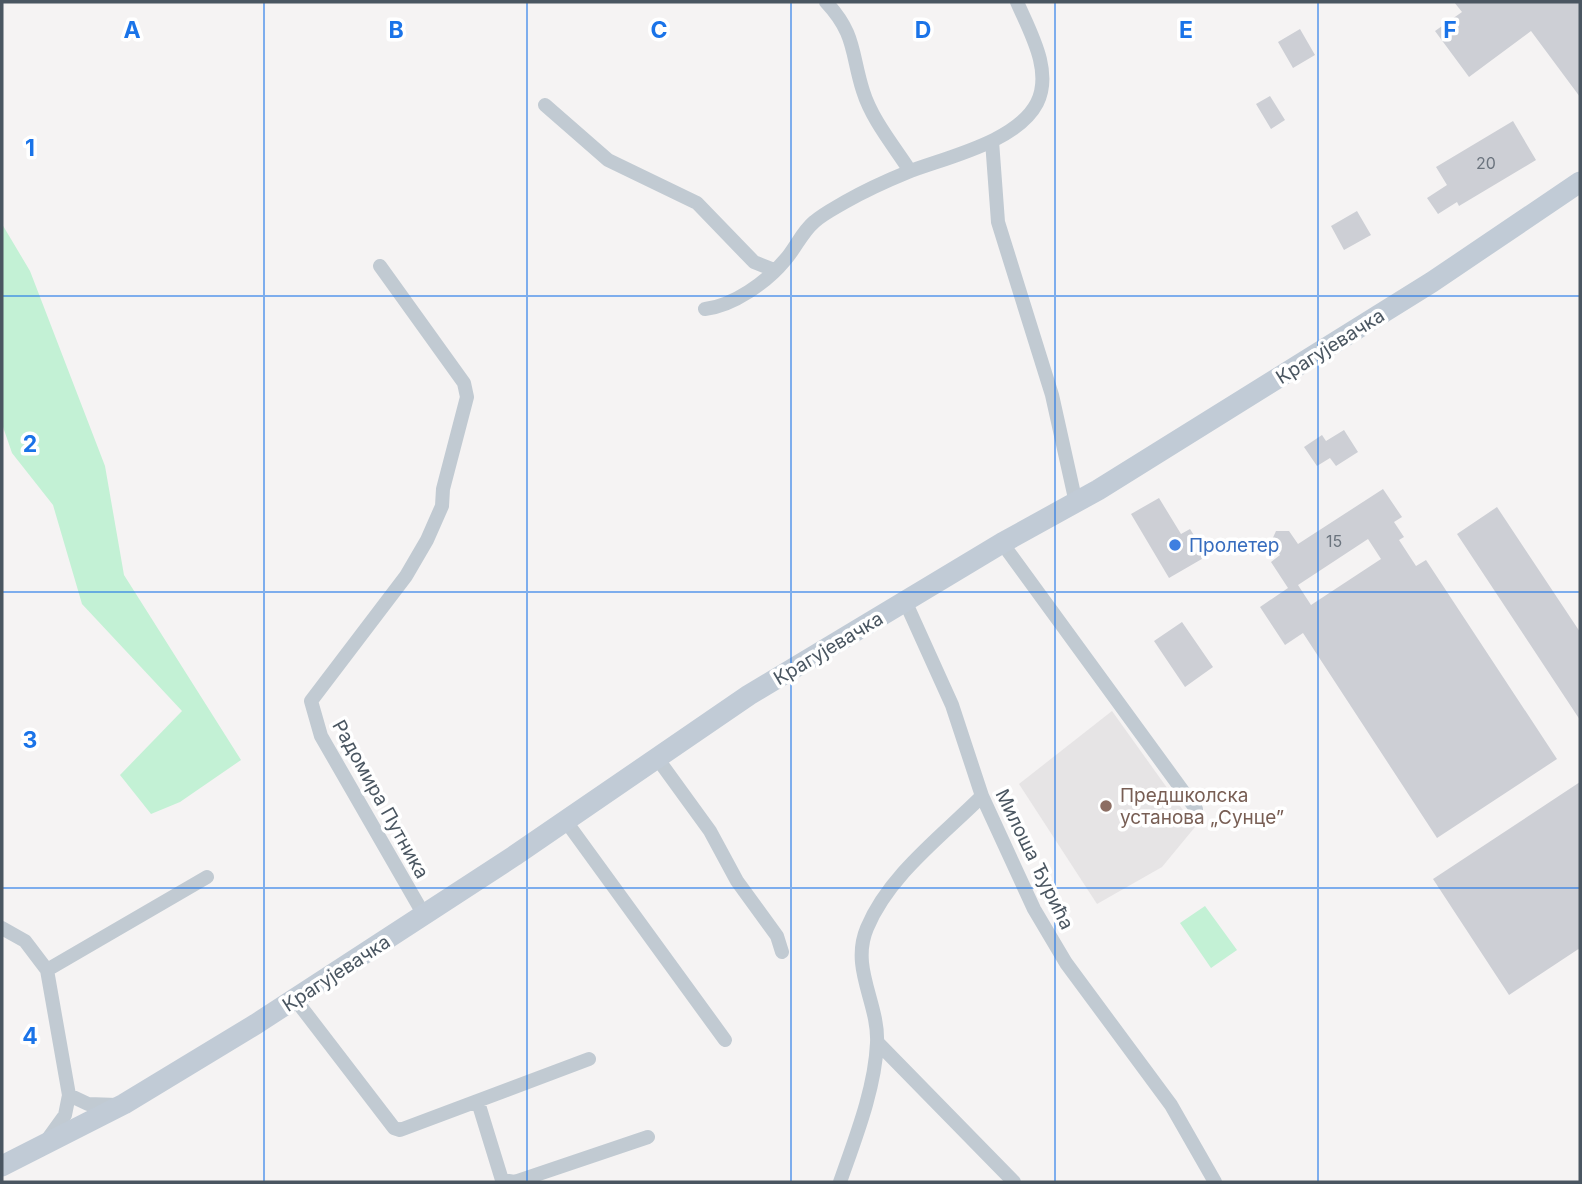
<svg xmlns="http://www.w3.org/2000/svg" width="1582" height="1184" font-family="Inter,sans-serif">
<rect width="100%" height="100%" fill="#f5f3f3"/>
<path fill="#e6e4e5" d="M 1112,711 L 1195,827 L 1162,867 L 1097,904 L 1019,784 Z"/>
<path fill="#c3f1d5" d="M 2,224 L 30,271 L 105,466 L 124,575 L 241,760 L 180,802 L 151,814 L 120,775 L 182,711 L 82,604 L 53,505 L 12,453 L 2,424 Z
M 1205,906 L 1237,950 L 1211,968 L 1180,923 Z"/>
<path fill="#cdcfd5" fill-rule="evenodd" d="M 1454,2 L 1580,2 L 1580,97 L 1531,31 L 1469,77 L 1435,31 L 1462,12 Z
M 1300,29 L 1315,55 L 1293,68 L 1278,42 Z
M 1270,96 L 1285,120 L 1271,129 L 1256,104 Z
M 1513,121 L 1536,160 L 1459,206 L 1457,202 L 1438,214 L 1427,198 L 1447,185 L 1436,167 Z
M 1357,211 L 1371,235 L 1344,250 L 1331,226 Z
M 1344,430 L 1358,452 L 1336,466 L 1330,458 L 1317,466 L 1304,447 L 1322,435 L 1326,441 Z
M 1383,489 L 1402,517 L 1394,522 L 1404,537 L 1399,540 L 1416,566 L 1426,560 L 1557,759 L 1437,838 L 1303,633 L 1285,645 L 1260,607 L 1288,588 L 1271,562 L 1280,555 L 1271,542 L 1276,531 L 1289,531 L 1298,544 ZM 1368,539 L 1381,559 L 1311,605 L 1298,585 Z
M 1159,498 L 1181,534 L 1190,529 L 1207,556 L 1169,578 L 1131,514 Z
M 1497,507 L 1580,632 L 1580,720 L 1457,534 Z
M 1182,622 L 1213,667 L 1185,687 L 1154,641 Z
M 1580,782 L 1580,948 L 1509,995 L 1433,879 Z"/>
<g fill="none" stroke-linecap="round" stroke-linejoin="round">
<path stroke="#c1cad2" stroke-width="14" d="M 826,2 C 856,34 851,53 863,91 C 872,120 894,146 910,171
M 545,105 L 608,160 L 697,203 L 754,262 L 774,270
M 992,141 L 998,222 L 1052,395 L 1076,503
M 380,266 L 464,383 L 467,397 L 443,489 L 442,506 L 427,540 L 406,576 L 311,701 L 321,736 L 424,915
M 705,309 C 733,306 767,282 785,260 C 795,249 802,232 814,222 C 823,214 835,208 845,202 C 866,190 886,181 908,172 C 947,157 1017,142 1037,103 C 1053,71 1030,32 1017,2
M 1002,543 L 1196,809
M 905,601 L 952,705 L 982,796 L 1034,909 L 1066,963 L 1171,1105 L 1215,1182
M 657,758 L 710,831 L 737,881 L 777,936 L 782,952
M 565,820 L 725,1040
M 2,928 L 25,941 L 47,970 L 69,1095 L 65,1115 L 47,1140
M 47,970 L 207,877
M 295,999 L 394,1128 L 400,1130 L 589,1059
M 877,1042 L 1014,1182
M 69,1095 L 88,1104 L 117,1105
M 478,1102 L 502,1180 L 515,1182 L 648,1137
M 840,1182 C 855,1139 875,1089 877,1043 C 879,1003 850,968 867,928 C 889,875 942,836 982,796"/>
<path stroke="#c1cbd6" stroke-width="21" d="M 2,1166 L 124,1104 L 256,1024 L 514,856 L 749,695 L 1002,543 L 1098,490 L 1432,282 L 1580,182"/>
</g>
<path fill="none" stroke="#1a73e8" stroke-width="2" stroke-opacity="0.55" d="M 264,2 L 264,1182M 527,2 L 527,1182M 791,2 L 791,1182M 1055,2 L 1055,1182M 1318,2 L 1318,1182M 2,296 L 1580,296M 2,592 L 1580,592M 2,888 L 1580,888"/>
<circle fill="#3f7fe0" stroke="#fff" stroke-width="2.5" cx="1175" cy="545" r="7"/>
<circle fill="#8d6e63" stroke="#fff" stroke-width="2.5" cx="1106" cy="806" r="7"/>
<g text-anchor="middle" stroke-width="7" stroke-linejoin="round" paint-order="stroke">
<g font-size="16" fill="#6b747e">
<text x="1486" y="169">20</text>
<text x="1334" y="547">15</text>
</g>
<g font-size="19" fill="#4a5661" stroke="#fff">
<text transform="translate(1330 346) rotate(-32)" y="7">Крагујевачка</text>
<text transform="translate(828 648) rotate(-31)" y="7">Крагујевачка</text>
<text transform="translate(381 799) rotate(61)" y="7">Радомира Путника</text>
<text transform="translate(1035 859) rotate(64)" y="7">Милоша Ђурића</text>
<text transform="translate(336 973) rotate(-33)" y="7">Крагујевачка</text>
</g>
<g font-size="19" fill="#366cbe" stroke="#fff" text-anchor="start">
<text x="1189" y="552">Пролетер</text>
</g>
<g font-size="19" fill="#785e54" stroke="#fff" text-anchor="start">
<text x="1120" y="802">Предшколска<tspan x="1120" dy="22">установа „Сунце”</tspan></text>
</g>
</g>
<g font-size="23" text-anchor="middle" font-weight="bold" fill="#1a73e8" stroke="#fff" stroke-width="7" stroke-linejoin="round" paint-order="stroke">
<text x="132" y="38">A</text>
<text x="396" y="38">B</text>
<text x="659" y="38">C</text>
<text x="923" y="38">D</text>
<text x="1186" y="38">E</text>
<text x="1450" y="38">F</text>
<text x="30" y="156">1</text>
<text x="30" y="452">2</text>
<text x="30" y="748">3</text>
<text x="30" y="1044">4</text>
</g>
<rect width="1582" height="1184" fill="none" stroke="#4a5661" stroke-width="7"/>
</svg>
